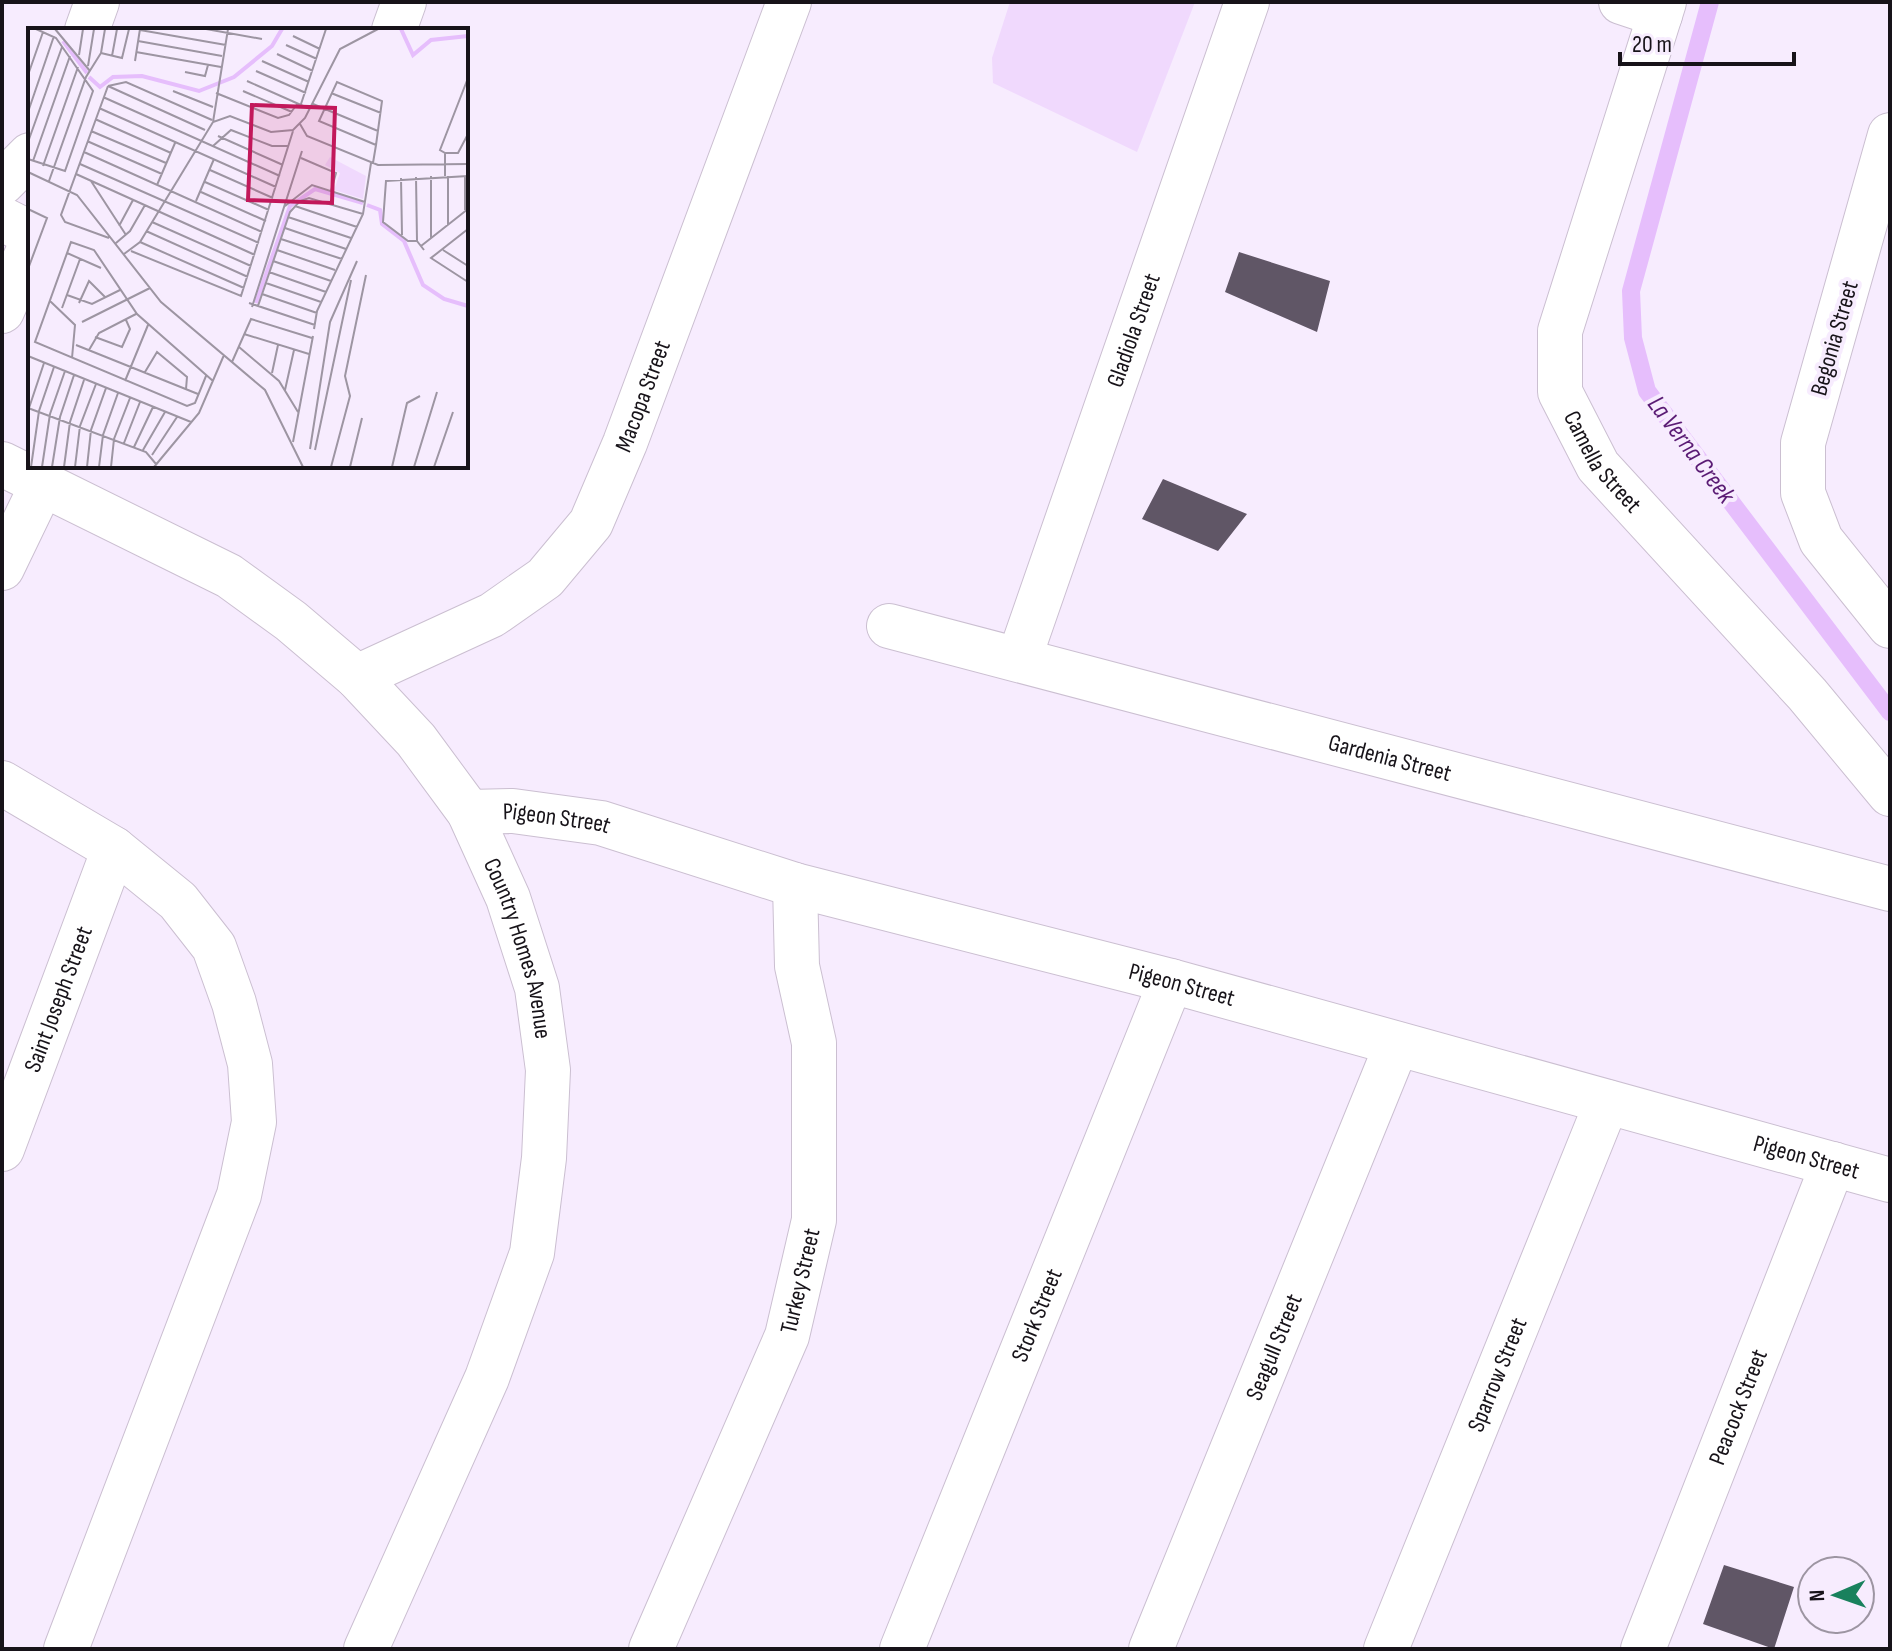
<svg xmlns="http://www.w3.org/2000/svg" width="1892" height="1651" font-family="'Sofia Sans Condensed',sans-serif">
<rect width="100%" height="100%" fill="#f7ecfe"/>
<path fill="#f0d9fd" d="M 1010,2 L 1195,2 L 1137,152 L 993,83 L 992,58 Z"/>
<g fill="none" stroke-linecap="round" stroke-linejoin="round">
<path stroke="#e6befc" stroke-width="18" d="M 1710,2 L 1631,291 L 1633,338 L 1647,391 L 1890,712"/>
</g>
<path fill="#605666" d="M 1239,252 L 1330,281 L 1317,332 L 1225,292 Z
M 1163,479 L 1247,514 L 1218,551 L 1142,519 Z
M 1724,1565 L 1794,1587 L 1774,1649 L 1703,1624 Z"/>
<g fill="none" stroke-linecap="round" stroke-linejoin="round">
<g stroke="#cbbfd1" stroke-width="46">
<g id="street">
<path d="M 1621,2 L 1660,15"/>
<path id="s1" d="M 1664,2 L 1560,331 L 1560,392 L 1598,466 L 1807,694 L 1890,794"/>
<path d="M 87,30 L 97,2"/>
<path d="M 394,30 L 404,2"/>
<path d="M 1890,135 L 1803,443 L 1803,493 L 1821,540 L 1890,626"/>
<path d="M 2,183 L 30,155"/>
<path d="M 2,219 L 30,233"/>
<path d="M 2,311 L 30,247"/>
<path d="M 2,568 L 42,485"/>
<path id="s2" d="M 889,626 L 1890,889"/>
<path id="s3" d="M 1019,659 L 1247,2"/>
<path d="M 2,783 L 114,849 L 178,901 L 214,947 L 234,1003 L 250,1064 L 254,1122 L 239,1195 L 66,1649"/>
<path id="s4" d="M 469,812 L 513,811 L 601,823 L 795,885 L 1171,981 L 1890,1180"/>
<path id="s5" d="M 2,1149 L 114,849"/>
<path id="s6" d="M 651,1649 L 787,1336 L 814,1220 L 814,1043 L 797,966 L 795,885"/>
<path id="s7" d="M 902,1649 L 1171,981"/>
<path id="s8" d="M 1151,1649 L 1397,1044"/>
<path id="s9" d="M 1386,1649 L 1607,1102"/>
<path id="s10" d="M 1643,1649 L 1833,1164"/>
</g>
</g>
<g stroke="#cbbfd1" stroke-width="46">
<g id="secondary">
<path id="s11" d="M 2,464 L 229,576 L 291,621 L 357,677 L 416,740 L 469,812 L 508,898 L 537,988 L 548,1070 L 544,1158 L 532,1253 L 487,1378 L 366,1649"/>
<path id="s12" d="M 357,677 L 492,615 L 545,578 L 591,523 L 625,443 L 789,2"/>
</g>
</g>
<use href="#street" stroke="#fff" stroke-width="44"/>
<use href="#secondary" stroke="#fff" stroke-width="44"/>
</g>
<g text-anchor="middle" stroke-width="8" stroke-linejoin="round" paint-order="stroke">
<g font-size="24" fill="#171319" stroke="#f7ecfe">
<text dy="8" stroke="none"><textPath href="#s3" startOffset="348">Gladiola Street</textPath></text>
<text transform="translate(1834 338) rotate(-74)" y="8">Begonia Street</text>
<text dy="8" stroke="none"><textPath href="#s12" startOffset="422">Macopa Street</textPath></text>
<text dy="8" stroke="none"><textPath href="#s1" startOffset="488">Camella Street</textPath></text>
<text dy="8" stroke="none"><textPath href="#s2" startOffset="518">Gardenia Street</textPath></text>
<text dy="8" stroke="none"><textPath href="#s4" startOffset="88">Pigeon Street</textPath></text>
<text dy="8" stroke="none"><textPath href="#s11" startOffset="738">Country Homes Avenue</textPath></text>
<text dy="8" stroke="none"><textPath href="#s4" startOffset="736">Pigeon Street</textPath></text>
<text dy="8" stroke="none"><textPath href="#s5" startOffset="160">Saint Joseph Street</textPath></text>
<text dy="8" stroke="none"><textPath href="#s4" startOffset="1384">Pigeon Street</textPath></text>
<text dy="8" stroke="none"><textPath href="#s6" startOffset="398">Turkey Street</textPath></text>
<text dy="8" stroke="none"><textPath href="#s7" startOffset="360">Stork Street</textPath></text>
<text dy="8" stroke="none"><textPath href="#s8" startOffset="326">Seagull Street</textPath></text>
<text dy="8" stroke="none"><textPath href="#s9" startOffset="296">Sparrow Street</textPath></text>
<text dy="8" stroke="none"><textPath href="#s10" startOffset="260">Peacock Street</textPath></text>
</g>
<g font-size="26" font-style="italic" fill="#5a1b74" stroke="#f7ecfe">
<text transform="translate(1692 449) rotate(53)" y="9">La Verna Creek</text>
</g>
</g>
<g transform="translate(28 28)">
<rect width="440" height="440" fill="#f7ecfe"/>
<path d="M 302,129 L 338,148 L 335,171 L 306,162 L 312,145 L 297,137 Z" fill="#f0d9fd"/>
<path fill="none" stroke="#e6befc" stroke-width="4" d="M 373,1 L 385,27 L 403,12 L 440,8M 35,13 L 59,45M 61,49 L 72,59 L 85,49 L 114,48 L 171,63 L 206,49 L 244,18 L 254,1M 339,177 L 352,182 L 354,196 L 376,213 L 395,257 L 416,271 L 440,278M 228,275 L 262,178 L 287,161 L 335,175"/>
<path fill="none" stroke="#9d95a2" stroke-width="2" d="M 27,1 L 62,43M 178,1 L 234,11M 112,2 L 198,17M 265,8 L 292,21M 110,13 L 194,28M 258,17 L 289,31M 108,24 L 193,39M 73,25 L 94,30 L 101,1M 249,26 L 285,43M 51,27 L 55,1M 84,28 L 89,1M 107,33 L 112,1M 234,33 L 281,54M 60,38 L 66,1M 228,43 L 278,65M 157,44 L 177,48 L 180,37M 0,47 L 15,4M 219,53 L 282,81M 80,58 L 33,187 L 37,194 L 81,210M 80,58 L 98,54 L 184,92M 80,58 L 177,102M 145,63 L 185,79M 215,63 L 264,84M 188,65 L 250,90 L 261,87 L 270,75M 303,65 L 353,85M 75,69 L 252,148M 273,76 L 298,1M 285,76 L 350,103M 71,80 L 248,159M 0,84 L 26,8M 67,91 L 143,125M 185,94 L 200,1M 272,96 L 279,108 L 350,137 L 440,136M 63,103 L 138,135M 190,108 L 255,137M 59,113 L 134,146M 0,114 L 34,19M 185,118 L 203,102 L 244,118 L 261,118M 56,124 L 234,204M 417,125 L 430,125 L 440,106M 273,130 L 308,145 L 303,163M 0,131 L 37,143 L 65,63 L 28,10 L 8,1M 5,133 L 42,28M 345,135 L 348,117 L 354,73 L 309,54 L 291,93 L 348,117M 52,136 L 231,215M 15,138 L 50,39M 182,142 L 245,170M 0,144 L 49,167 L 133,274 L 237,362 L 275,439M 48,146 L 227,227M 417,148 L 417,125 L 412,122 L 440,50M 437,148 L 437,182M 388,149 L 389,213 L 396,222M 373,150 L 374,207M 21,153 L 58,49 L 73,25 L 77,1M 63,153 L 98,207M 177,154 L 241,182M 129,157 L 147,115M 173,164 L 238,193M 168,173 L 186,131M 257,178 L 284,157 L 337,174M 267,178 L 329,199M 0,181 L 19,190 L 0,241M 260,189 L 323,210M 124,194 L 223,238M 420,197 L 420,148M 91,198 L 105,172M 257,200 L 318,221M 440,201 L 403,230 L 440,254M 118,203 L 220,249M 403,210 L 403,148M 253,211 L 314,231M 389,213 L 380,213 L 355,194 L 358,153 L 440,148M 112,214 L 216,260M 88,215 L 102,203 L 117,177M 393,218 L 440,181M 249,222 L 307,242M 415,222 L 440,238M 103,223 L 213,268 L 265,103M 39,225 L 73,240M 96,226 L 112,214 L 185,94 L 202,88 L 243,104 L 265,102 L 277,90 L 312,21 L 350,1M 245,233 L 303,253M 241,244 L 298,264M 238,255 L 293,274M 234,266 L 289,285M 39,267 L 64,276 L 92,262M 22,273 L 47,297 L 44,330M 51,275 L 61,253 L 77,269M 221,275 L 287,297M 230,278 L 262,184 L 272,173 L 281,170 L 335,186M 224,279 L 274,123M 34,280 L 52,231M 54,294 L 122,260M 286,301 L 289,283 L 335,186 L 343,135M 216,306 L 281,326M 67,309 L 94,319 L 102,301 L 98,292M 48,317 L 170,366M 211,319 L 251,353 L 270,384M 61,322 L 71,305 L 108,286M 0,328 L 163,394M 204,334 L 223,291 L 284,310M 117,344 L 129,324 L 159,349 L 158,361M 244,345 L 250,317M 178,348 L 167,375 L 159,378 L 7,314 L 43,214 L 66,222 L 109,286 L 185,353M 97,353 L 120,297M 257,362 L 266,322M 0,380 L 118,424 L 128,436M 0,383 L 16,335M 265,414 L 285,308M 96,415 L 112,374M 106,419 L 125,379M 282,421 L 302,294 L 329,233M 115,422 L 137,384M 287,422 L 323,252M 124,427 L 149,389M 3,439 L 11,383 L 26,339M 14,439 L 22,386 L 37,343M 24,439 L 32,389 L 46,347M 36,439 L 42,394 L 56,352M 47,439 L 52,398 L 68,356M 59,439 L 63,402 L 78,360M 71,439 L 75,407 L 90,365M 83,439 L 86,411 L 102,370M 126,439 L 171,385 L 196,327M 303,439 L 322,368 L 317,348 L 338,247M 322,439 L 334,390M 364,439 L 379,375 L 392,368M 386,439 L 409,364M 406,439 L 425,384"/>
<path fill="#c2185b" fill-opacity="0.15" stroke="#c2185b" stroke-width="4" d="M 224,77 L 307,80 L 304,175 L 220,172 Z"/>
<rect width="440" height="440" fill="none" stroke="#171319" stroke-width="4"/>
</g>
<rect width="1892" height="1651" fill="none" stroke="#171319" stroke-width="8"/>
<g transform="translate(1836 1595) rotate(268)"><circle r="38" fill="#f7ecfe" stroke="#9d95a2" stroke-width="2"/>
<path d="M0-6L14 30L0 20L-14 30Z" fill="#19815d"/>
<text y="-12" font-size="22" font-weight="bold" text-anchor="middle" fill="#171319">N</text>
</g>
<path d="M1620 52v12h174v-12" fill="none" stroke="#171319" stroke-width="4"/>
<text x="1632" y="52" font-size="24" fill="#171319" stroke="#f7ecfe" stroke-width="6" paint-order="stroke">20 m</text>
</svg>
